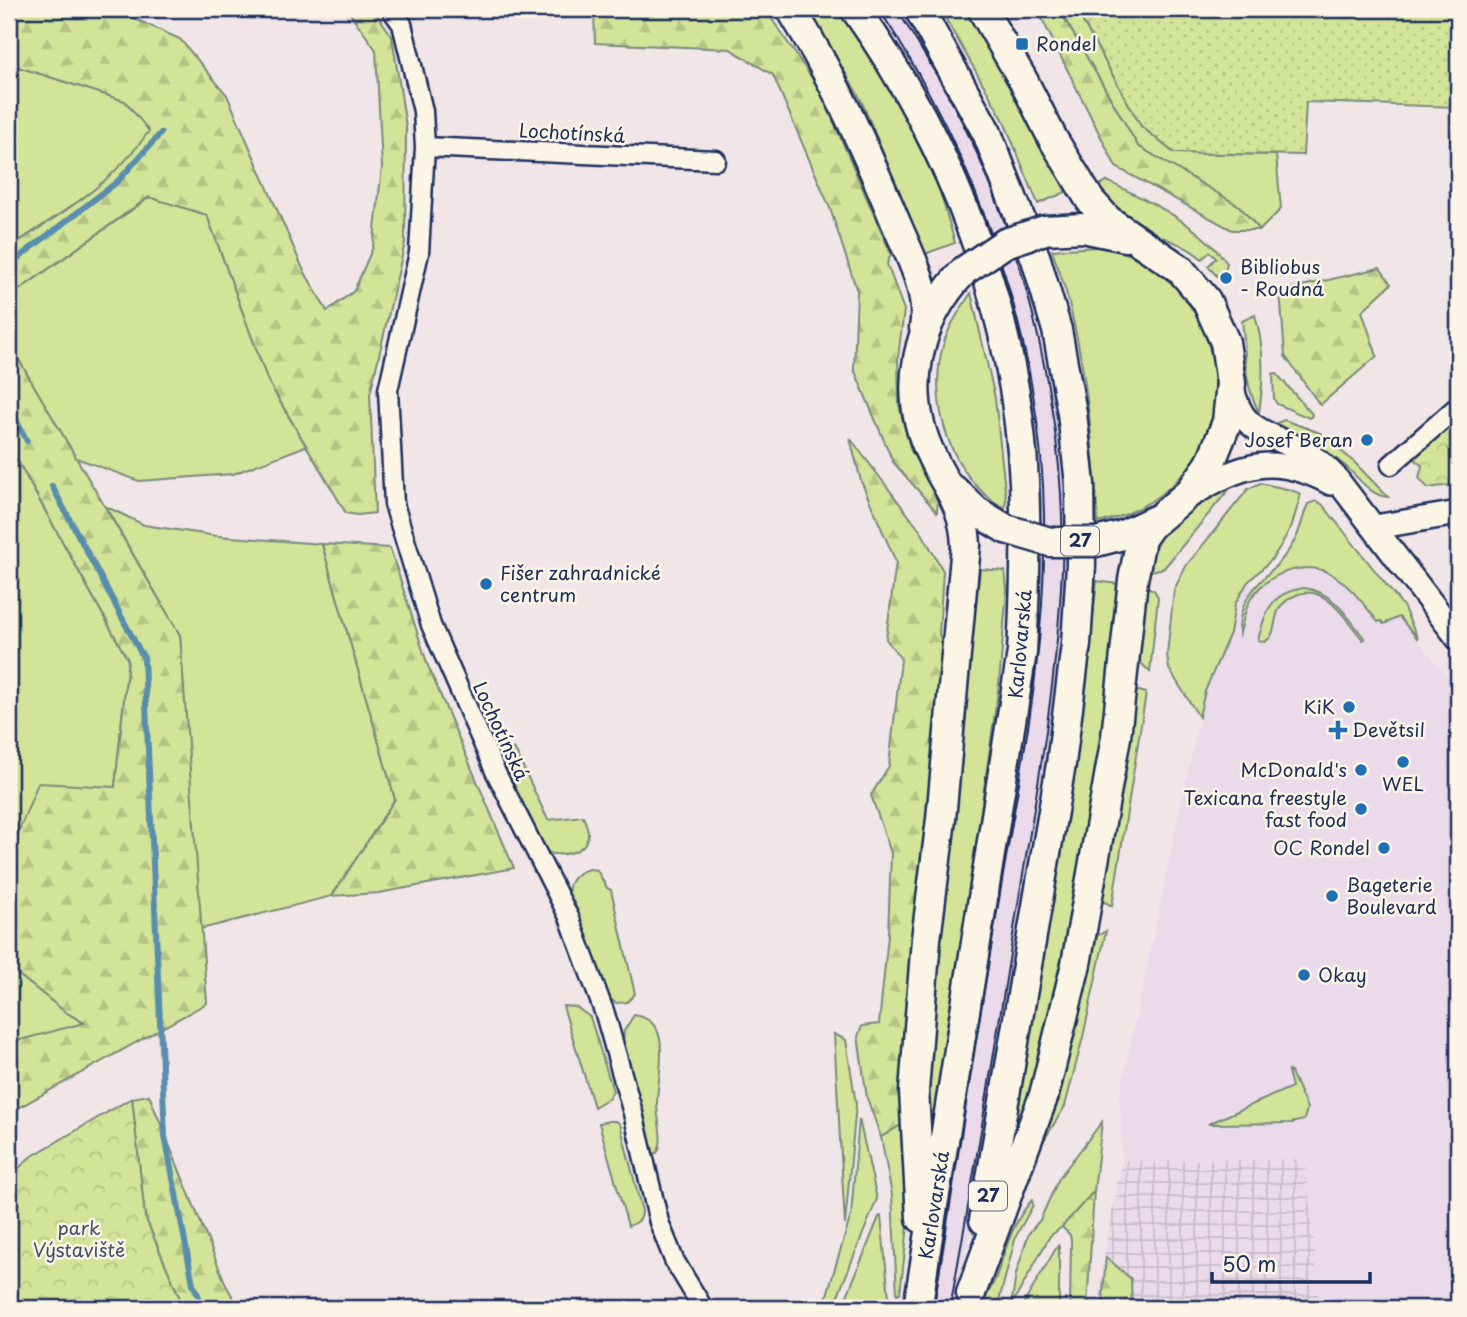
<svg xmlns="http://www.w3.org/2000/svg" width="1467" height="1317" font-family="'Playpen Sans',sans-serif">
<defs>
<pattern id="industrial-grid" width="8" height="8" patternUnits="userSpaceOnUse" patternTransform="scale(1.75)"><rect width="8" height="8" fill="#eadaea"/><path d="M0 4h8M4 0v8" fill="none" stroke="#c8bbcb"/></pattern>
<pattern id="forest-firs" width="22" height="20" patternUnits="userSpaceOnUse" patternTransform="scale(1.75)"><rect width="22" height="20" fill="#d3e498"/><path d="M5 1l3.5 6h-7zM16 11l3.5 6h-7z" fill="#b5c485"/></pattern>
<pattern id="park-crowns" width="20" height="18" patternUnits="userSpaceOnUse" patternTransform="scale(1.75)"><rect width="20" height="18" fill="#d3e498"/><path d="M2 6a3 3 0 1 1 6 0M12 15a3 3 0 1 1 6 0" fill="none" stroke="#b5c485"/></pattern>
<pattern id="garden-dots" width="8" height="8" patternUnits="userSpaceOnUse" patternTransform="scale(1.75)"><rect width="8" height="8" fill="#d3e498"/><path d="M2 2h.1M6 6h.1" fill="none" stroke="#b5c485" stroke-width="1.8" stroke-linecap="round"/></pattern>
</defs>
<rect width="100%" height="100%" fill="#f2e5e8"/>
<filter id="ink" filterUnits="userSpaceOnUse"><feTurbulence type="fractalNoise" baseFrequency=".0143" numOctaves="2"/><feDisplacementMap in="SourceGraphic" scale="14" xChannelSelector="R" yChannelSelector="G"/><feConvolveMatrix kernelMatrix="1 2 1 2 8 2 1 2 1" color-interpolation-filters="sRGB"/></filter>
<g filter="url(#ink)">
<path fill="#eadaea" d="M 869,9 L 906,9 L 973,124 L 1042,312 L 1070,477 L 1067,650 L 997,1083 L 957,1308 L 927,1308 L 1018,745 L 1016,352 Z
M 1294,569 L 1311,569 L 1334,575 L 1351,589 L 1378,622 L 1381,621 L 1384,624 L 1399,617 L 1458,690 L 1458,1308 L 1327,1308 L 1326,1298 L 1319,1299 L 1305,1159 L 1122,1161 L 1120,1095 L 1205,691 L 1230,633 L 1235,604 L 1247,583 L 1258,589 L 1272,577 Z"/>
<path fill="url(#industrial-grid)" d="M 1305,1159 L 1319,1298 L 1326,1298 L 1327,1308 L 1099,1308 L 1103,1259 L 1122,1161 Z"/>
<path fill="#d3e498" stroke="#778a7b" stroke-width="2" d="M 808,9 L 840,9 L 872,57 L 909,125 L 939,188 L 955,243 L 925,254 L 861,100 Z
M 940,9 L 968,9 L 1034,127 L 1066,192 L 1038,204 L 1003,119 Z
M 1059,9 L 1076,9 L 1141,126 L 1174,153 L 1276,155 L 1281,209 L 1260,230 L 1239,206 L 1138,146 Z
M 9,64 L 125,101 L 150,131 L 131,156 L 100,187 L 9,248 Z
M 1107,181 C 1151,202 1198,223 1227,263 L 1222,282 L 1208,266 L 1216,258 L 1210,252 L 1202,259 C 1182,240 1148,235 1125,219 C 1114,211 1104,197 1095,187 Z
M 150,197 L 207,215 L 268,381 L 306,446 L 233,474 L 139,481 L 76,458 L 9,343 L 9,297 Z
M 1096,247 C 1106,249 1118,250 1128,254 C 1182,278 1215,330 1215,389 C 1215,404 1213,423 1207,437 C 1187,482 1146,512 1098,523 C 1093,450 1088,378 1070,307 C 1066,288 1058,269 1052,250 Z
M 971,293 L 995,398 L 1006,499 L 1005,508 C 951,480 927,403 943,346 C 948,327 960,310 971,293 Z
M 1255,315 C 1264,345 1264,380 1259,412 C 1242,380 1247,355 1242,321 Z
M 1276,373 L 1312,414 L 1311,417 L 1309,418 L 1277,404 L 1274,399 L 1273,374 Z
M 1284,420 L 1320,433 L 1353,461 L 1388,497 C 1368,495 1358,476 1344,465 C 1323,448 1297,439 1274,428 L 1277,423 Z
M 9,457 L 17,460 L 128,660 L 115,787 L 9,856 Z
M 1235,482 L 1164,568 L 1147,572 C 1148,565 1148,557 1151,550 C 1159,528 1213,493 1235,482 Z
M 1260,483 L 1291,490 L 1301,494 L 1292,525 L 1281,545 L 1272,559 L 1247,583 L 1235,604 L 1230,633 L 1205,691 L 1199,717 L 1169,669 L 1167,654 L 1174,590 L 1186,566 L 1248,489 Z
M 1316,501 L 1322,504 L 1403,606 L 1418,639 L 1399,617 L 1384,624 L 1381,621 L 1378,622 C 1365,606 1353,589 1336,577 C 1308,558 1267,572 1250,600 C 1244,612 1242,625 1239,637 C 1237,584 1273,581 1295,540 C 1301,529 1303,515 1308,504 Z
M 105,506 L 144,525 L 217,536 L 322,544 L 395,799 L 332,896 L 201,929 L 180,635 Z
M 980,569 L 1005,571 L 1007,589 L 999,684 L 961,951 L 932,1129 L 926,1128 L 925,1085 L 944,882 Z
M 1097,581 L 1125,585 L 1082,889 L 1036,1082 L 1000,1186 L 1021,1085 L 1039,983 L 1083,703 Z
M 1145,586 L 1154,590 L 1158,597 L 1150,672 L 1141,663 L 1138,652 Z
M 1304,588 C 1334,592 1347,616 1365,639 L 1363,640 C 1347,621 1325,582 1296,595 C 1289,599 1283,602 1279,609 C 1273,620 1277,636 1264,642 L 1258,640 C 1266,611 1270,593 1304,588 Z
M 1139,691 L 1146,693 L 1112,906 L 1099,899 L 1133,693 Z
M 514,748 L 548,820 L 583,816 C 585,821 588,828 588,833 C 588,853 560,858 546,852 L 499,765 L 501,754 Z
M 589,869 L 597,870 L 607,888 L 611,890 L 635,994 L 627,1002 L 616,1003 L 606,996 L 568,899 C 567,883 573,873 589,869 Z
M 1106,931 L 1083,1037 L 1065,1106 L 1038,1150 L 1029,1173 L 1031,1177 L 1028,1180 L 1025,1179 L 1051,1119 L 1093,945 L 1097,936 Z
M 9,967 L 64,1011 L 85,1024 L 9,1043 Z
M 563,1006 L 576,1007 L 590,1017 L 613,1091 L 609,1098 L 594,1107 Z
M 634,1015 C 677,1021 656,1076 657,1105 C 657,1118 665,1142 657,1153 L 653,1153 L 649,1146 L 623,1043 L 624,1031 Z
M 834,1034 L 846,1040 L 856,1104 L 845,1225 Z
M 1288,1071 L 1291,1072 L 1307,1108 L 1304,1120 L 1291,1123 L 1208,1124 L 1292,1087 Z
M 859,1119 L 877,1199 L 833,1308 L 823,1308 L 851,1215 Z
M 609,1121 L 616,1121 L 620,1124 L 642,1211 C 642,1221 637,1223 628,1226 L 599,1123 Z
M 906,1122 L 911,1201 L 900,1293 L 897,1294 L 892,1195 L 881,1137 Z
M 1102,1122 L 1094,1191 L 1062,1227 L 1050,1236 L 1014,1301 L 1012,1301 L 1016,1274 L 1029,1233 L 1040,1220 L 1059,1178 Z
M 1032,1200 L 1033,1205 L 1016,1236 L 997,1308 L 981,1308 C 985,1296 993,1287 997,1274 C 1007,1246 1012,1223 1032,1200 Z
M 881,1216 L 890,1308 L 842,1308 L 879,1217 Z
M 1058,1245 L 1059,1247 L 1059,1308 L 1021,1308 Z"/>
<path fill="url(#forest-firs)" stroke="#778a7b" stroke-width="2" d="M 9,9 L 113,9 L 180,39 L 227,95 L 303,269 L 327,311 L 354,291 L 373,247 L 382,167 L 376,50 L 347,9 L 373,9 L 392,36 L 406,127 L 405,243 L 370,394 L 375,513 L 357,515 L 346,513 L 268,381 L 207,215 L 149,197 L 9,297 L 9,248 C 63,212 111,186 149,131 L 125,101 L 9,64 Z
M 594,9 L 765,9 L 820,90 L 891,254 L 887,264 L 904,310 L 898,358 L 899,405 L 911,451 L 938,496 L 937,512 L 893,462 L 854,369 L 857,291 L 830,208 L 773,75 L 730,49 L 595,43 Z
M 1037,9 L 1059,9 L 1138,146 L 1239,206 L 1260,230 L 1232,230 L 1116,167 Z
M 1380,268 L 1391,284 L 1362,311 L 1377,356 L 1320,405 L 1285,356 L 1280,291 Z
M 9,343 L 180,635 L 207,1003 L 9,1113 L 9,1043 L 84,1023 L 64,1011 L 9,967 L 9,856 L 38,783 L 115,787 L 128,660 L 9,445 Z
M 850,438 L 922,533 L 943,571 L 939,634 L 943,648 L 906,1122 L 881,1137 L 867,1098 L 858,1036 L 862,1026 L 879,1024 L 888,935 L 891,853 L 871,795 L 889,766 L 901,659 L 886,639 L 896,562 L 861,481 Z
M 322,544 L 390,548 L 428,666 L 514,868 L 379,893 L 332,896 L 395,799 Z
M 149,1095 L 226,1285 L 239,1308 L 184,1308 L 145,1217 L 132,1098 Z
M 1094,1191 L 1087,1308 L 1070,1308 L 1071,1241 L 1070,1235 L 1062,1227 Z
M 1106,1257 L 1131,1279 L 1132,1308 L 1105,1308 L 1103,1293 Z"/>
<path fill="url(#park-crowns)" stroke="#778a7b" stroke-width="2" d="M 1458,422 L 1458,484 L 1428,488 L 1419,478 L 1422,466 L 1413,457 L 1453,423 Z
M 132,1098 L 145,1217 L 184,1308 L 9,1308 L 9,1186 L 16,1171 L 29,1158 Z"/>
<path fill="url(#garden-dots)" stroke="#778a7b" stroke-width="2" d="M 1076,9 L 1458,9 L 1458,107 L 1306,102 L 1303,155 L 1174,153 L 1141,126 Z"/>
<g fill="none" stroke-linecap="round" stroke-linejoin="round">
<path stroke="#598dae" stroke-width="6" d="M 9,265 L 117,182 L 161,133
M 9,406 L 27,441
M 52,486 L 144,659 L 165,1136 L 193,1284 L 204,1308"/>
<g stroke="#1b2f5e" stroke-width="23">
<path id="minor" d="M 391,9 L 402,24 L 423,111 L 425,147 L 419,253 L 388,390 L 394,504 L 431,625 L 495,771 L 569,917 L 605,1014 L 633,1113 L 659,1222 L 674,1260 L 703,1308
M 425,147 L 716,160
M 1391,465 L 1458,406"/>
</g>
<g stroke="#1b2f5e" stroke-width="28">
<path id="tertiary" d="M 1232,386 C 1240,432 1265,431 1301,450 C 1314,457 1325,466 1335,477 L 1458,638
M 1191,495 C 1243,463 1274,453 1331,483
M 1375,527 L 1458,513"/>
</g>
<g stroke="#1b2f5e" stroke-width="33">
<path id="primary" d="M 791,9 C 832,75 863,144 893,216 C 907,251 931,290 924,328
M 855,9 C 953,147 1016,313 1024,482 C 1027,539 1025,595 1022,652 L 918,1308
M 919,9 L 987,133 L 1036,259 L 1057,330 L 1072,413 L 1080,484 L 1081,565 L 1076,644 L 1061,764 L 984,1220
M 1045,230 L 1083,228 L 1126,237
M 954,490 L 976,511 L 1006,529
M 1096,542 L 1123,535 L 1155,520
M 921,1218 L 914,1091 L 926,939 L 941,819 L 966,545 C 964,504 948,491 932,457 C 900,392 916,320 965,270
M 971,1293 L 1044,1095 L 1076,964 L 1116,737 L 1133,580 L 1141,539 L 1150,526 L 1190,492 L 1210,464 L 1227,422 L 1231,383 L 1225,342 L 1206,300 L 1180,269 L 1108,220 L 1090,200 L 1053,139 L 1023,80 L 982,9"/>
</g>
<use href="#minor" stroke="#fcf5e5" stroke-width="18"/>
<use href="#tertiary" stroke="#fcf5e5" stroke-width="23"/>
<use href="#primary" stroke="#fcf5e5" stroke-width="28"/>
<path stroke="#1b2f5e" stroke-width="2" d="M 879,9 C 977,159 1041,335 1044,515 C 1047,638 1025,749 1004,869 C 988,962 973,1055 958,1148 C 949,1202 939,1255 933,1308
M 897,9 C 922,51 949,93 970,138 C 995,190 1019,259 1033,315 C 1053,397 1065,485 1062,569 C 1057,683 1036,797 1017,910 C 996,1043 974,1176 950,1308"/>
<g stroke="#1b2f5e" stroke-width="33" stroke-linecap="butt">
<path id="primary-bridge" d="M 965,270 L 1005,243 L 1045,230
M 1006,529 L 1050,542 L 1096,542"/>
</g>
<use href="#primary-bridge" stroke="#fcf5e5" stroke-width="28"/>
</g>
</g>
<g fill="#1f6fb2" stroke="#fcf5e5" stroke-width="2.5">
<rect x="1015" y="37" width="14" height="14" rx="3.5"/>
<circle cx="1226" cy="278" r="7"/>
<circle cx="1367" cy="440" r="7"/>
<circle cx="486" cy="584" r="7"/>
<circle cx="1349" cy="707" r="7"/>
<path d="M1334.5 719.5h7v7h7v7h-7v7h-7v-7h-7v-7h7z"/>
<circle cx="1403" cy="762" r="7"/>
<circle cx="1361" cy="770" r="7"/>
<circle cx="1361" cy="809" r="7"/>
<circle cx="1384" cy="848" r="7"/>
<circle cx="1332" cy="896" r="7"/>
<circle cx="1304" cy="975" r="7"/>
</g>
<g text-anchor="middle" stroke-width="5" stroke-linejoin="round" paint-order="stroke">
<g fill="#fcf5e5" stroke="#5e6a86" stroke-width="2">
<rect x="1061" y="526.5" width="38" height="29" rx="5"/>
<rect x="969" y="1181.5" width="38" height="29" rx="5"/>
</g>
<g font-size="18" font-weight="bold" fill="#1b2f5e">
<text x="1080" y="547">27</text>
<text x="988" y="1202">27</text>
</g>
<g font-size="19" fill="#1b2f5e" stroke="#fcf5e5" text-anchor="start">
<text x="1036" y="51">Rondel</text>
<text x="1240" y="274">Bibliobus<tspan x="1240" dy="22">- Roudná</tspan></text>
<text x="1353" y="447" text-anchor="end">Josef Beran</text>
<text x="500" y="580">Fišer zahradnické<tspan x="500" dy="22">centrum</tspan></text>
<text x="1335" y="714" text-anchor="end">KiK</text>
<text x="1352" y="737">Devětsil</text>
<text x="1347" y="777" text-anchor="end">McDonald's</text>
<text x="1403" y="791" text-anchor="middle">WEL</text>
<text x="1347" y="805" text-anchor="end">Texicana freestyle<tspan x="1347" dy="22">fast food</tspan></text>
<text x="1370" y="855" text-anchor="end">OC Rondel</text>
<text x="1346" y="892">Bageterie<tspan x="1346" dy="22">Boulevard</tspan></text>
<text x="1318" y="982">Okay</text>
</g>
<g font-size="19" fill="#1b2f5e" stroke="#fcf5e5">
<text transform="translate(572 133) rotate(3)" y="7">Lochotínská</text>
<text transform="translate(1020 644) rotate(-85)" y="7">Karlovarská</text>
<text transform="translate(501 731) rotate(65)" y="7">Lochotínská</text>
<text transform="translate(934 1205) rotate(-81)" y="7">Karlovarská</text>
</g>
<g font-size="19" fill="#40536a" stroke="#fcf5e5">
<text x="79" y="1235">park<tspan x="79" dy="22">Výstaviště</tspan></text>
</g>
</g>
<rect width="1467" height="1317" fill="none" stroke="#fcf5e5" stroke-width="35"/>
<rect x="18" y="18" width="1432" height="1282" fill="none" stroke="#1b2f5e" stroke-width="2.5" filter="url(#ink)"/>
<path d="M1212 1272v10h158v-10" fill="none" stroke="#1b2f5e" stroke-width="3.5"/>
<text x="1222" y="1272" font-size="21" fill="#1b2f5e" stroke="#fcf5e5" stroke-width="5" paint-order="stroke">50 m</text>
</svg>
